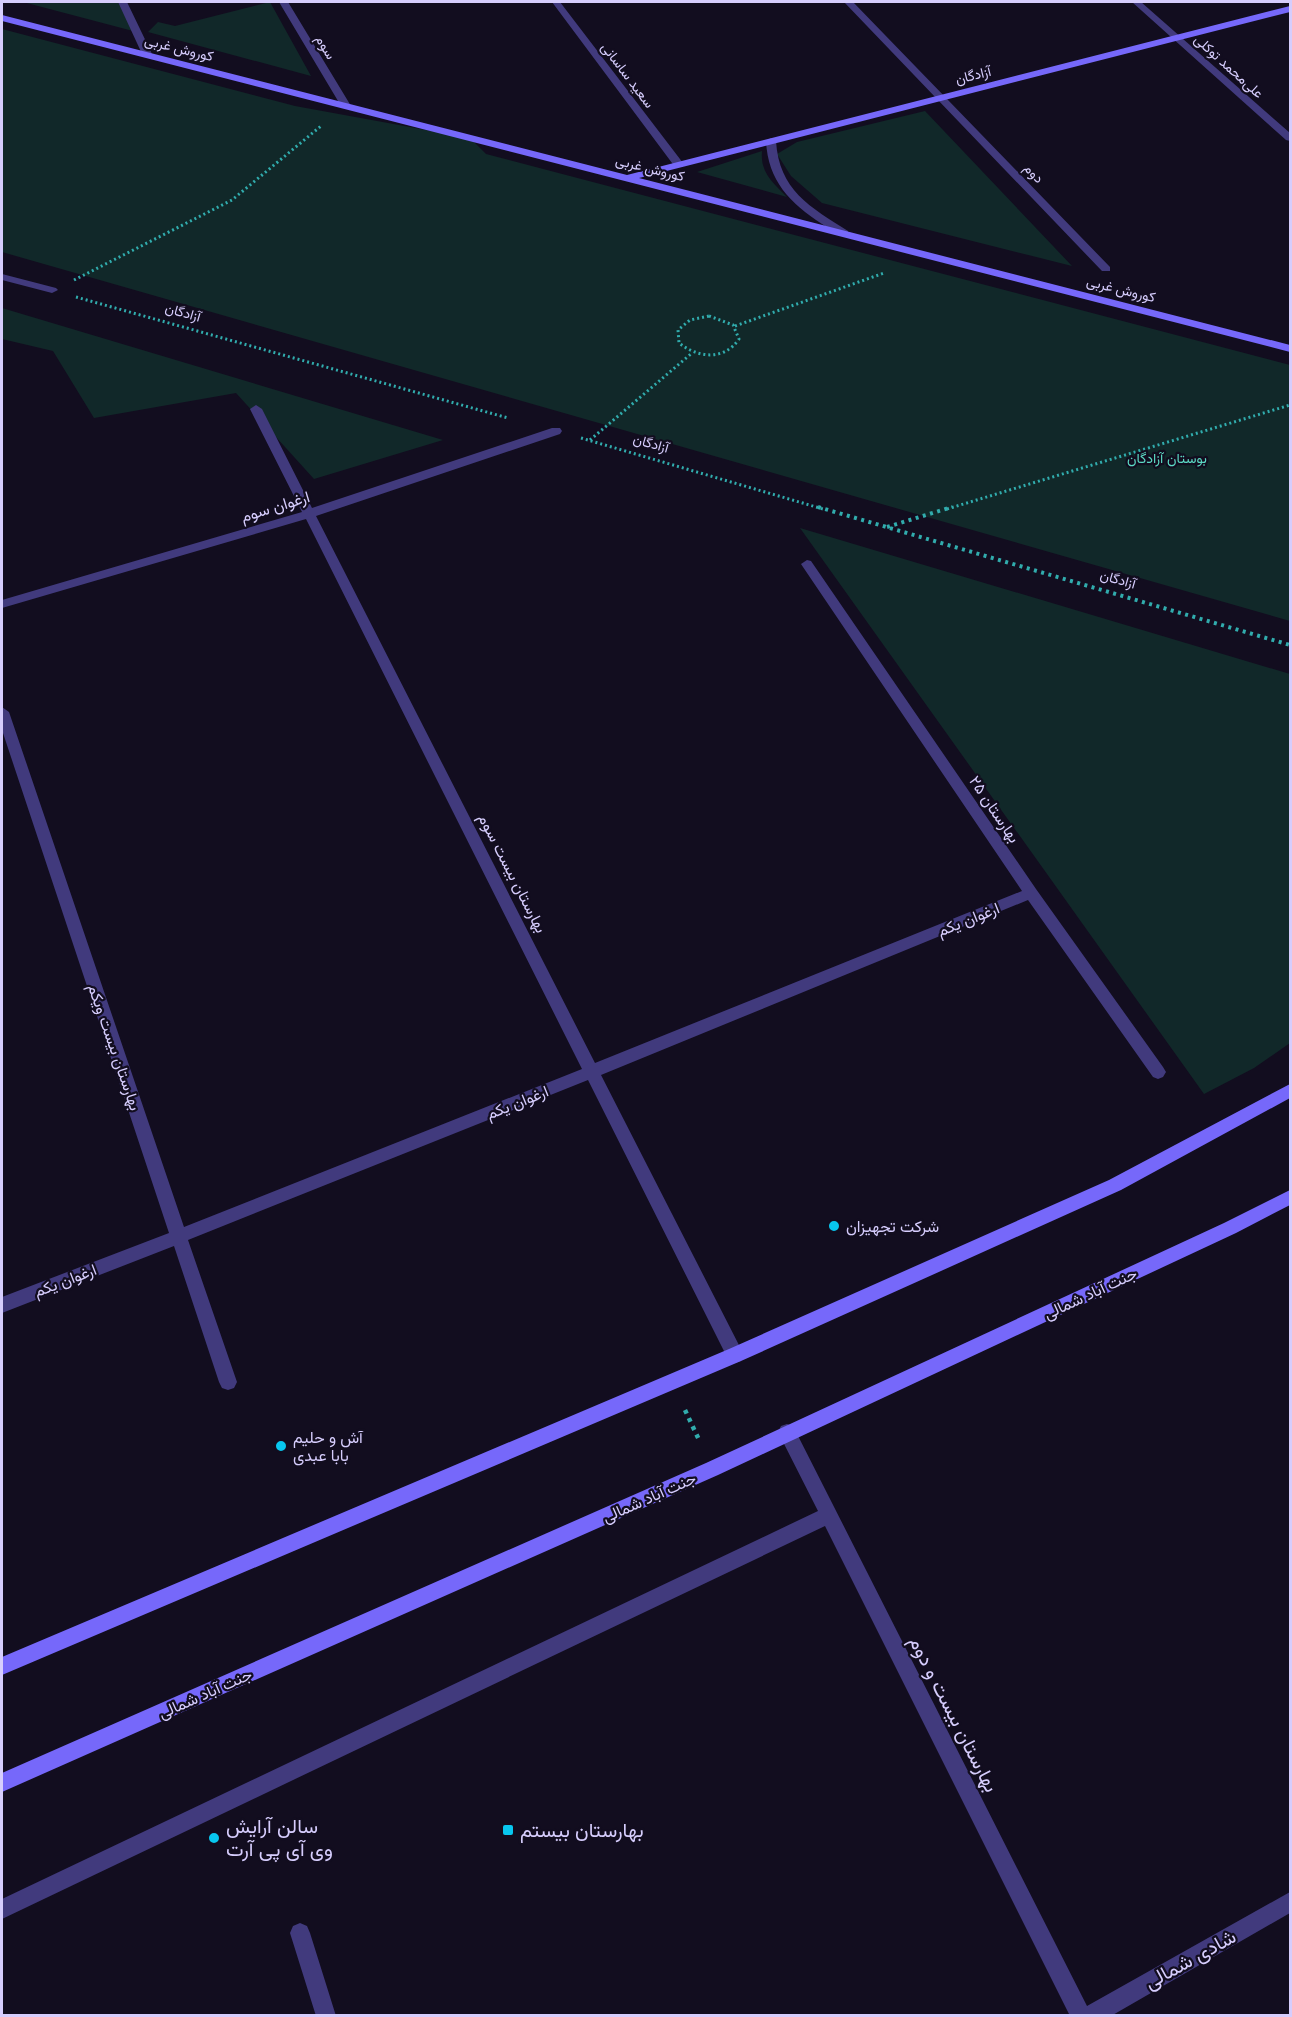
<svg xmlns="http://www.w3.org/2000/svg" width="1292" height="2017" font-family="Mulish,Vazirmatn,sans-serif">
<rect width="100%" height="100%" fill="#120d1f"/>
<path fill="#112829" d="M 23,2 L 118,2 L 133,31 Z
M 270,2 L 311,76 L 148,32 L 158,22 L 175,26 Z
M 2,29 L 295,106 L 470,138 L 486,154 L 1290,365 L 1290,621 L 2,252 Z
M 925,111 L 1072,266 L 822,203 L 791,176 L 777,154 L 797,142 Z
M 762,151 C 760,173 773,183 787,197 L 697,172 Z
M 2,308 L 443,440 L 314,479 L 236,393 L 94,418 L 53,351 L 2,339 Z
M 800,528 L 1290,674 L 1290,1043 L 1254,1068 L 1204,1094 Z"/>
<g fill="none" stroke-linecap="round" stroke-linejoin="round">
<path stroke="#31acad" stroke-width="3" stroke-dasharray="2 3" stroke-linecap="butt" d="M 74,280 L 232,200 L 321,126
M 76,297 L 508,418
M 709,316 L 733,325 L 739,339 C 724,361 698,358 679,343 L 678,330 L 690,320 Z
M 735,326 L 884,273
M 581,438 L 823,509
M 590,440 L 692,353
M 947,509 L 1290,405"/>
<path stroke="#31acad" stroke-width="4" stroke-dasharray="3 4.5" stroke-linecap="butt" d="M 818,507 L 1290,645
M 887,527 L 952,507"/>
<path stroke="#31acad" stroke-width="4.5" stroke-dasharray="4 5" stroke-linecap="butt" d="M 685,1410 L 700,1442"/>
<path fill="#413a7d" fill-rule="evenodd" d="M 118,2 L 127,2 L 153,56 L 151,58 L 143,56 Z
M 279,2 L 288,2 L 351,106 L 350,108 L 341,106 Z
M 552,2 L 560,2 L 683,163 L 683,167 L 675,167 Z
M 844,2 L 853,2 L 1110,267 L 1110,271 L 1102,271 Z
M 1132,2 L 1141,2 L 1290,133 L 1290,141 L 1286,140 Z
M 771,138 L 776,141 C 779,190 810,207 848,231 L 848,235 C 838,237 830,229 822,224 C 790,203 768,181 766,141 Z
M 2,274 L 56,288 L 58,290 L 52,293 L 2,280 Z
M 256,405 L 262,409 L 312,508 L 552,428 L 560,428 L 562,431 L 560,434 L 316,516 L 595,1063 L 1022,891 L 803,567 L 801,564 L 807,560 L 811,561 L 1036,889 L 1163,1067 L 1166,1072 L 1163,1077 L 1158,1079 L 1153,1077 L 1028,900 L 601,1075 L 741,1349 L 743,1355 L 741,1361 L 735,1363 L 729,1361 L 588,1080 L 188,1240 L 237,1382 L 234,1388 L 228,1390 L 222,1388 L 219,1382 L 174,1246 L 2,1313 L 2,1297 L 169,1233 L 2,730 L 2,707 L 9,712 L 184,1227 L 582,1069 L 306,519 L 2,608 L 2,600 L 302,512 L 250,409 Z
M 787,1424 L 793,1426 L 1087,2006 L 1290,1892 L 1290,1913 L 1111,2016 L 1070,2016 L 825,1526 L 2,1919 L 2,1899 L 818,1511 L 778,1432 L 781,1426 Z
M 300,1923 L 307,1926 L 310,1933 L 336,2016 L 316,2016 L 290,1933 L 293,1926 Z"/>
<path fill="#7668fa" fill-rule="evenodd" d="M 1290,6 L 1290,12 L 639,178 L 1290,345 L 1290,352 L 2,21 L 2,15 L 627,175 Z
M 1290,1084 L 1290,1098 L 1121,1190 L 741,1361 L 2,1675 L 2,1657 L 729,1349 L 1109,1180 Z
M 1290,1190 L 1290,1205 L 1236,1233 L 718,1475 L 2,1792 L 2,1773 L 706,1463 L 1224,1223 Z"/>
</g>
<g fill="#08c7ef" stroke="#120d1f" stroke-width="2">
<circle cx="834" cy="1226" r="6"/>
<circle cx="281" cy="1446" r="6"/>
<rect x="502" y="1824" width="12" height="12" rx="3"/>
<circle cx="214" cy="1838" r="6"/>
</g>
<g text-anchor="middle" stroke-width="4.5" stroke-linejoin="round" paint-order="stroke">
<g font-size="14" fill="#d6cdfd" stroke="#120d1f">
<text transform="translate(326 47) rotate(59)" y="5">سوم</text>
<text transform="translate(179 48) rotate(14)" y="5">کوروش غربی</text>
<text transform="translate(1229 66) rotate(42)" y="5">علی‌محمد توکلی</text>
<text transform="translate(628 75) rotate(53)" y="5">سعید ساسانی</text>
<text transform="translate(973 75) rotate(-14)" y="5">آزادگان</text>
<text transform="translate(650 168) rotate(14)" y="5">کوروش غربی</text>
<text transform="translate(1034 173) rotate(46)" y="5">دوم</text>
<text transform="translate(1121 289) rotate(14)" y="5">کوروش غربی</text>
<text transform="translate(183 312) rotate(16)" y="5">آزادگان</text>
<text transform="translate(651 443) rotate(16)" y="5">آزادگان</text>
<text transform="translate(1118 579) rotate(16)" y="5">آزادگان</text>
</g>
<g font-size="14" fill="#5cdac4" stroke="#120d1f">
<text x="1167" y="463">بوستان آزادگان</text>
</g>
<g font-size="16" fill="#d6cdfd" stroke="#120d1f">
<text transform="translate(275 506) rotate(-17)" y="6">ارغوان سوم</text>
<text transform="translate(995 809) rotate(56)" y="6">بهارستان ۲۵</text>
<text transform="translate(513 873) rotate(63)" y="6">بهارستان بیست سوم</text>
<text transform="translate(968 919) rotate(-22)" y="6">ارغوان یکم</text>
<text transform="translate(115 1047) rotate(71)" y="6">بهارستان بیست ویکم</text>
<text transform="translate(517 1102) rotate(-22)" y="6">ارغوان یکم</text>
<text transform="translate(65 1280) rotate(-21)" y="6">ارغوان یکم</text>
<text transform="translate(1090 1293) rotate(-25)" y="6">جنت آباد شمالی</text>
<text transform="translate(649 1497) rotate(-24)" y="6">جنت آباد شمالی</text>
<text transform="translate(205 1693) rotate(-24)" y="6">جنت آباد شمالی</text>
</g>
<g font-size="16" fill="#d6cdfd" stroke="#120d1f" text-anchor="start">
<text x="846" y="1232">شرکت تجهیزان</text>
<text x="293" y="1443">آش و حلیم<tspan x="293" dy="18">بابا عبدی</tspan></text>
</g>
<g font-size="20" fill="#d6cdfd" stroke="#120d1f">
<text transform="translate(954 1714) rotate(63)" y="7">بهارستان بیست و دوم</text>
<text transform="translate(1190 1959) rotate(-29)" y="7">شادی شمالی</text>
</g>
<g font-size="20" fill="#d6cdfd" stroke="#120d1f" text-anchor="start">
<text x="226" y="1833">سالن آرایش<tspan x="226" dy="23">وی آی پی آرت</tspan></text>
<text x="520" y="1837">بهارستان بیستم</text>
</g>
</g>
<rect width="1292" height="2017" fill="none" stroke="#d6cdfd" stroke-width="6"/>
</svg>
